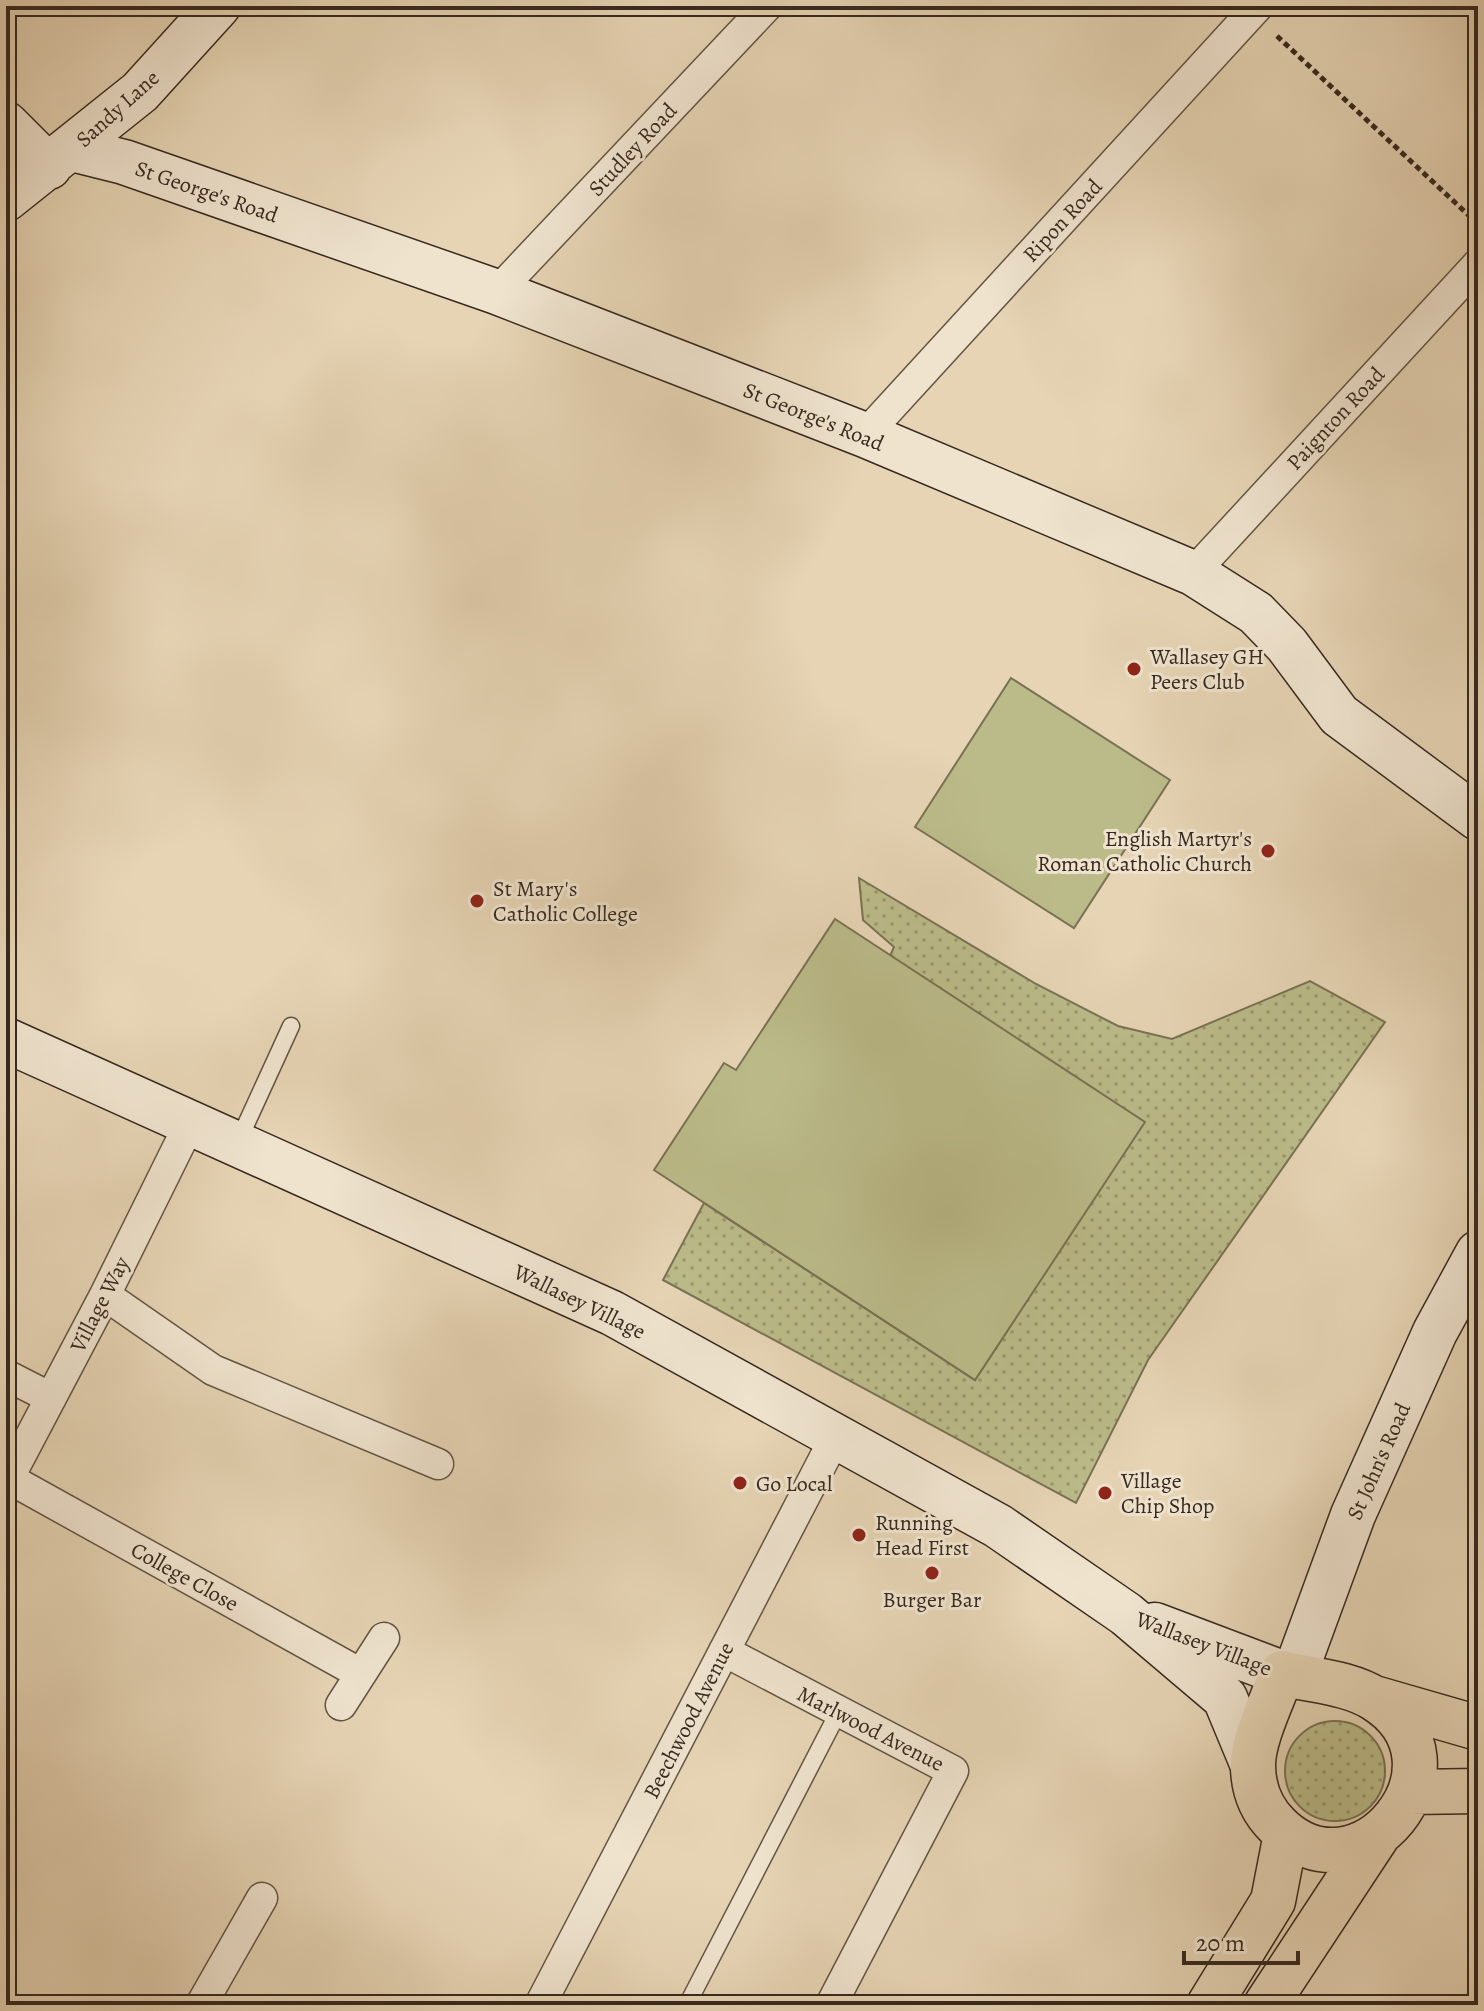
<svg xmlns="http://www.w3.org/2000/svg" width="1484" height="2011" font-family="Alegreya,serif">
<defs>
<pattern id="grass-dots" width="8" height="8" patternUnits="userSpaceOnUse" patternTransform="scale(2)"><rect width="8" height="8" fill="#bbbb89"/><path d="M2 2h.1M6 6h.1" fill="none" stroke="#99986f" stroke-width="1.8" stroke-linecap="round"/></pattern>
</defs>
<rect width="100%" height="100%" fill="#e6d4b4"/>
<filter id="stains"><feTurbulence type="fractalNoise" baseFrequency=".0025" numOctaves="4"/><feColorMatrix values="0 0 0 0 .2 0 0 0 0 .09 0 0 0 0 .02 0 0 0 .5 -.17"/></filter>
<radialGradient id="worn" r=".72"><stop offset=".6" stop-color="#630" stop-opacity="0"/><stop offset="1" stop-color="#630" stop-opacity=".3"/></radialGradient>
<path fill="url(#grass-dots)" stroke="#797254" stroke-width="2" d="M 859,878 L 1036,984 L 1118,1026 L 1172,1039 L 1310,981 L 1385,1022 L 1148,1360 L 1076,1503 L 663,1280 L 704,1203 L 975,1380 L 1144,1122 L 890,956 L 894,947 L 863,920 Z
M1285 1771a50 50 0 1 1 100 0a50 50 0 1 1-100 0Z"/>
<path fill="#bbbb89" stroke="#797254" stroke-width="2" d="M 1011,678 L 1170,780 L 1074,928 L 915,827 Z
M 835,919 L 1145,1122 L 975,1380 L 654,1170 L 724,1063 L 736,1070 Z"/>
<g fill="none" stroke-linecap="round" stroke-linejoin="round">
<g stroke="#635444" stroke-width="19">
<path id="lane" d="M 237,1144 L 291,1026
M 687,2005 L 839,1711"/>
</g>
<g stroke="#635444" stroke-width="33">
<path id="street" d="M 497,292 L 767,6
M 865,435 L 1258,6
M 1193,573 L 1478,264
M 105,1295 L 213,1370 L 438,1464
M 6,1375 L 51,1398
M 8,1478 L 361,1674
M 6,1483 L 105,1295 L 190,1123
M 724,1651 L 953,1771 L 831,2005
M 341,1705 L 384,1638
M 201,2005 L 262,1898
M 540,2005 L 836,1436"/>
</g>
<g stroke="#37291f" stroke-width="47">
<path id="secondary" d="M 6,124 L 49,167
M 72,149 L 124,162 L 497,292 L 865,435 L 1193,573 L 1256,613 L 1287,645 L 1339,715 L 1478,818
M 6,199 L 140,92 L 218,6
M 6,1040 L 612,1313 L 998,1526 L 1126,1614 L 1225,1698 L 1252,1763
M 1155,1625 L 1282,1673
M 1294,1676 L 1353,1515 L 1435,1332 L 1478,1253"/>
</g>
<g stroke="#37291f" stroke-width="47">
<path id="primary" d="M 1282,1673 C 1312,1681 1348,1682 1375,1699 C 1478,1764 1358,1908 1277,1825 C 1261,1809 1253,1788 1253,1765 C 1253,1738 1273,1699 1282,1673 Z
M 1374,1698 L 1478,1728
M 1411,1792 L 1478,1791
M 1209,2005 L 1273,1901 L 1286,1834
M 1266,2005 L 1378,1835"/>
</g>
<path stroke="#37291f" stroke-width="5" stroke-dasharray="6 4" stroke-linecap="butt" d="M 1277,36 L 1478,224"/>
<use href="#lane" stroke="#efe3ce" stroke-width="16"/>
<use href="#street" stroke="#efe3ce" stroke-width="30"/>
<use href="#secondary" stroke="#efe3ce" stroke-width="44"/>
<use href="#primary" stroke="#e6d4b4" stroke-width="44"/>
</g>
<g fill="#8f2418" stroke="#efe3ce" stroke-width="3">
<circle cx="1134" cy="669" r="8"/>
<circle cx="1268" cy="851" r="8"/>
<circle cx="477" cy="901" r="8"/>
<circle cx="740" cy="1483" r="8"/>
<circle cx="1105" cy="1493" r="8"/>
<circle cx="859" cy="1535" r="8"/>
<circle cx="932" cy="1573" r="8"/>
</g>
<g text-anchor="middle" stroke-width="6" stroke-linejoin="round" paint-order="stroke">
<g font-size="22" fill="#37291f" stroke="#efe3ce">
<text transform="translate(117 108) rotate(-42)" y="8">Sandy Lane</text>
<text transform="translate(632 149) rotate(-47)" y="8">Studley Road</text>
<text transform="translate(207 191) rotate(19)" y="8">St George's Road</text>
<text transform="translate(1062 220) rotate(-47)" y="8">Ripon Road</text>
<text transform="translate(814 416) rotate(22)" y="8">St George's Road</text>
<text transform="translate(1335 418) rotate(-47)" y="8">Paignton Road</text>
<text transform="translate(580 1301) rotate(26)" y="8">Wallasey Village</text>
<text transform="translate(99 1304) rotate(-63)" y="8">Village Way</text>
<text transform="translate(1378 1461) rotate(-66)" y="8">St John's Road</text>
<text transform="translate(185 1576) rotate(29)" y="8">College Close</text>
<text transform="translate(1204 1643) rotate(21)" y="8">Wallasey Village</text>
<text transform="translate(688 1720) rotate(-63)" y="8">Beechwood Avenue</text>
<text transform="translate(871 1728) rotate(27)" y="8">Marlwood Avenue</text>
</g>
<g font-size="22" fill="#37291f" stroke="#efe3ce" text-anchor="start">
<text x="1150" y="664">Wallasey GH<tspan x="1150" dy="25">Peers Club</tspan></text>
<text x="1252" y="846" text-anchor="end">English Martyr's<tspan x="1252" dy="25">Roman Catholic Church</tspan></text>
<text x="493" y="896">St Mary's<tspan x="493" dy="25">Catholic College</tspan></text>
<text x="1121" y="1488">Village<tspan x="1121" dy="25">Chip Shop</tspan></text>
<text x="756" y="1491">Go Local</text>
<text x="875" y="1530">Running<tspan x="875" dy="25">Head First</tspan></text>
<text x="932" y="1607" text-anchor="middle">Burger Bar</text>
</g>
</g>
<rect width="1484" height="2011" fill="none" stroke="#e6d4b4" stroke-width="32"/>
<rect x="8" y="8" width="1468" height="1995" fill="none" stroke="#37291f" stroke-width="4"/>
<rect x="16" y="16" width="1452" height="1979" fill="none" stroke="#37291f" stroke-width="2"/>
<path d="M1184 1951v12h114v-12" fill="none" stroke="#37291f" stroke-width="4"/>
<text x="1196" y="1951" font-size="24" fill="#37291f" stroke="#efe3ce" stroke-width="6" paint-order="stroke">20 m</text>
<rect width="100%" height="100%" filter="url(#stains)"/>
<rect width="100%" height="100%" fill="url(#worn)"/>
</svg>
